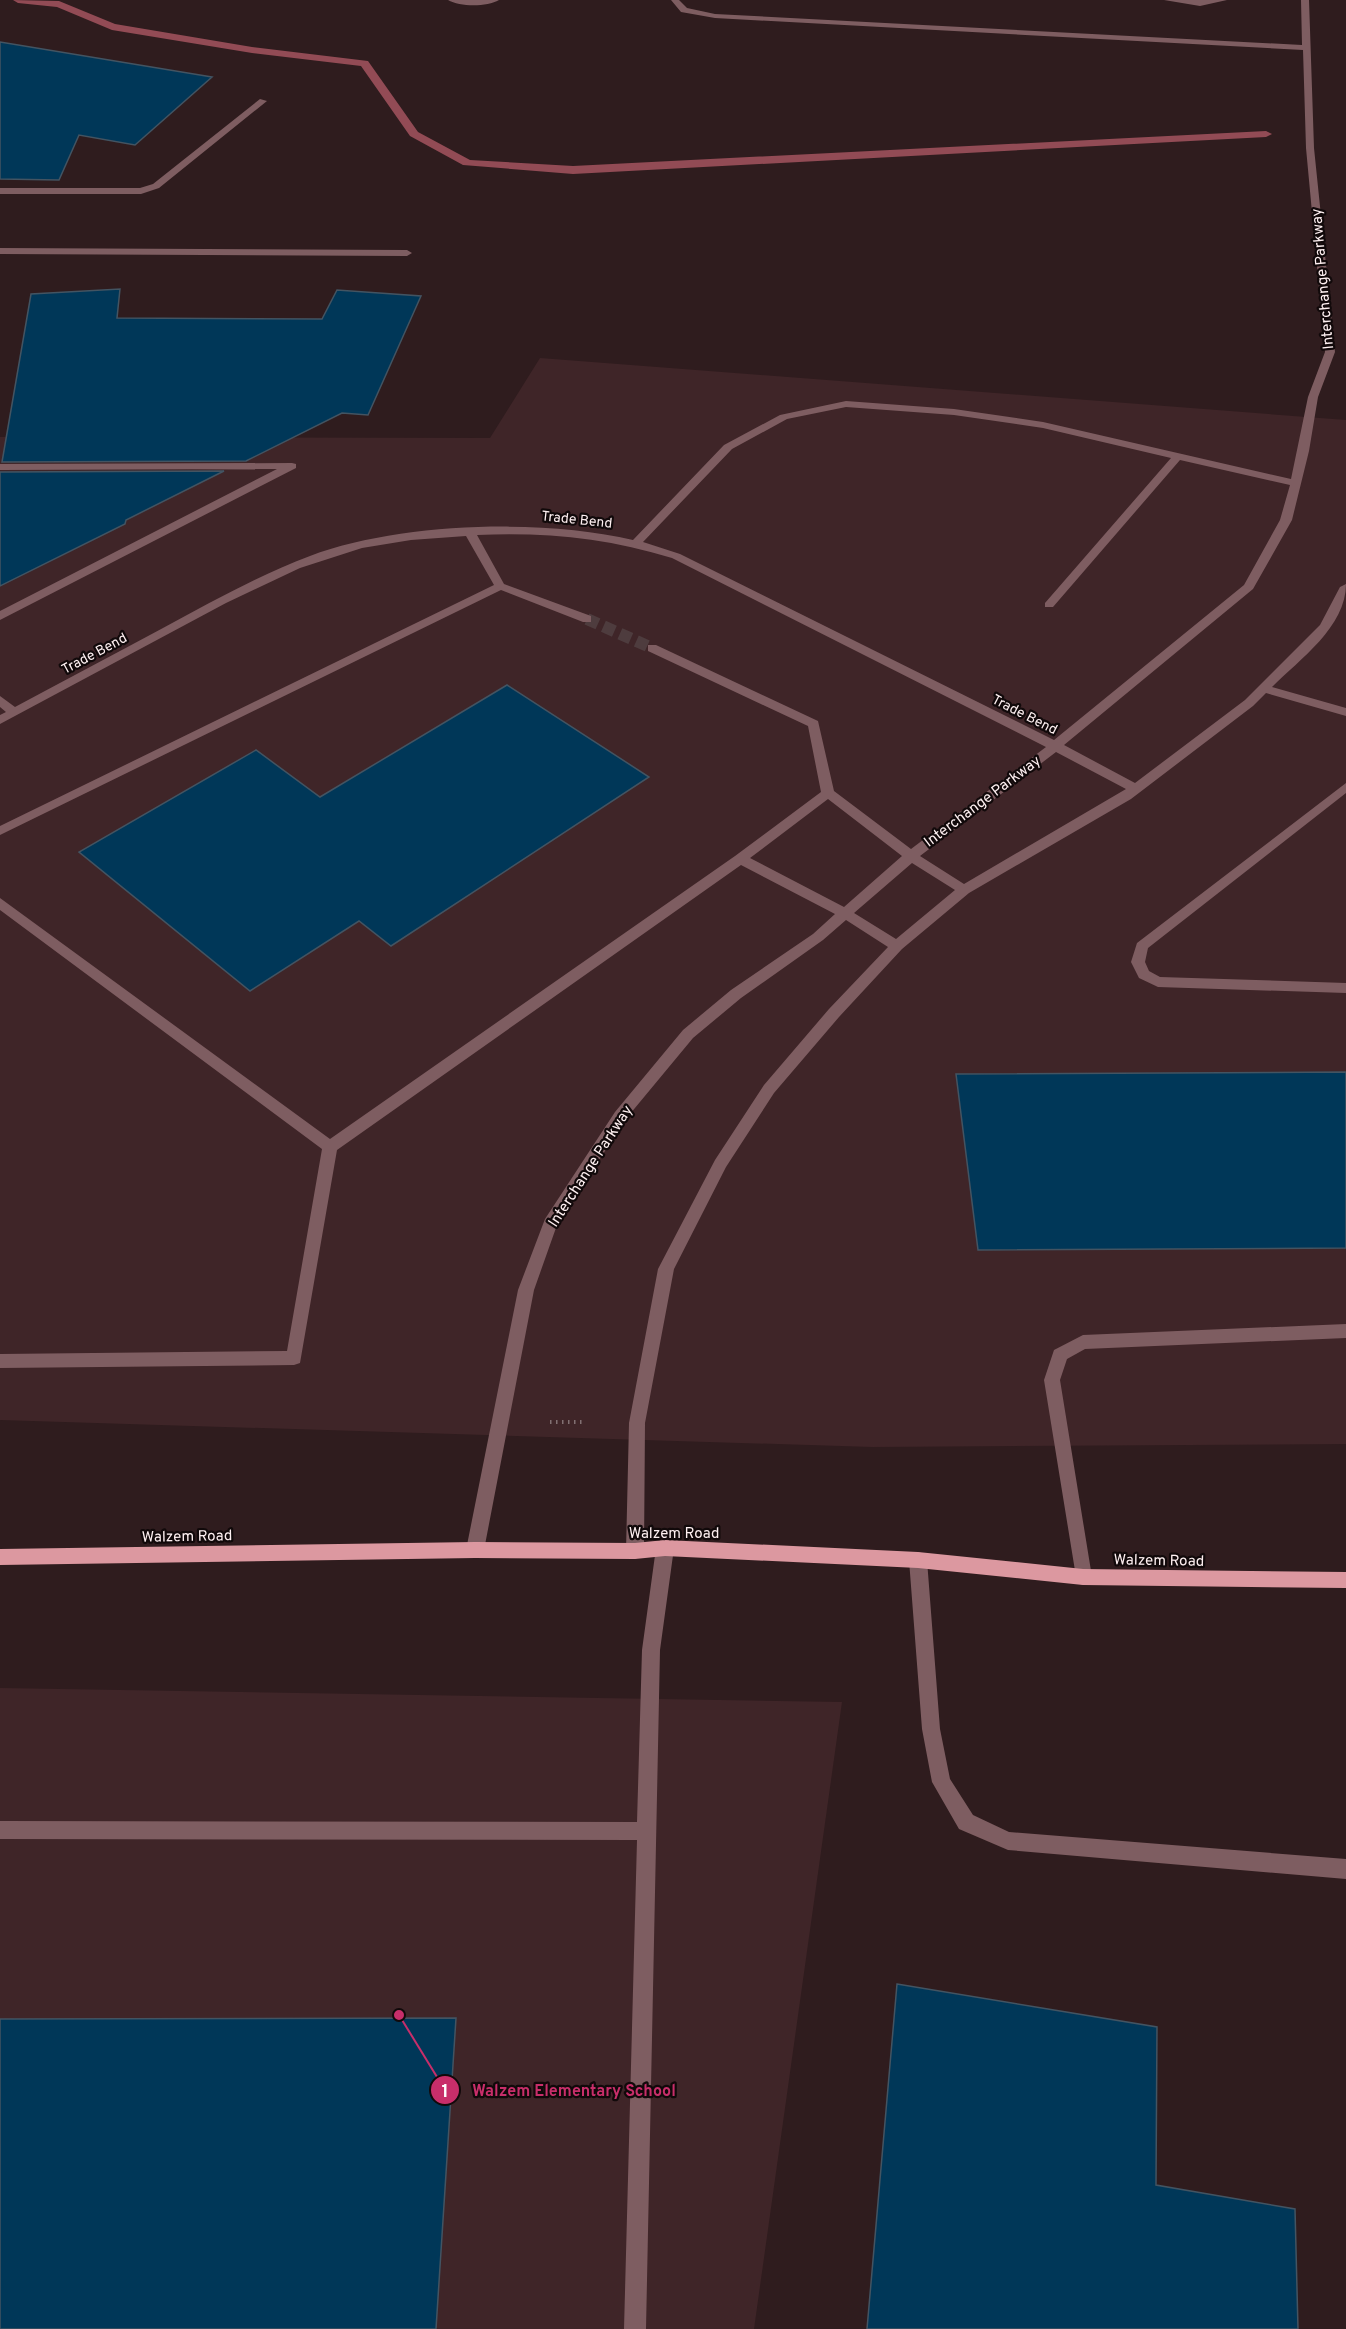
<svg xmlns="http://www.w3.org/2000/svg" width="1346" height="2329" font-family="Overpass,sans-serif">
<rect width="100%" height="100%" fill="#2f1c1e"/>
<path fill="#3f2528" d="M 540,358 L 1346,420 L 1346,1444 L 873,1447 L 0,1420 L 0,437 L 490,438 Z
M 0,1688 L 842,1702 L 754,2329 L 0,2329 Z"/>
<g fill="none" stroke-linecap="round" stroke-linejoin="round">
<path fill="#924b55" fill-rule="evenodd" d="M 13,0 L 59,1 L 115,24 L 252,47 L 368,61 L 418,132 L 470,160 L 573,166 L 1266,131 L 1272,134 L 1266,137 L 573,174 L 463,165 L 410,136 L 361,66 L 252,53 L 112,30 L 57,7 L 18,3 Z"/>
</g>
<path fill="#003758" stroke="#435462" stroke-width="1.5" d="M 0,42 L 212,77 L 135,145 L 79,135 L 59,180 L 0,179 Z
M 120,289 L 117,318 L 322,319 L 337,290 L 421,296 L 368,415 L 342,413 L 246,461 L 2,462 L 31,294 Z
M 224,471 L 126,520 L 125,524 L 0,586 L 0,472 Z
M 507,685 L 649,777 L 391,946 L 359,921 L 250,991 L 79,852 L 256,750 L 320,797 Z
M 1346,1072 L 1346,1248 L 978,1250 L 956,1074 Z
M 897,1984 L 1157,2027 L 1156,2185 L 1295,2209 L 1298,2329 L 867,2329 Z
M 456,2018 L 436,2329 L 0,2329 L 0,2019 Z"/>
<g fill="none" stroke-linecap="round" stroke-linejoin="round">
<path stroke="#4e3c3e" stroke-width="12" stroke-dasharray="12 6" stroke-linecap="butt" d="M 587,619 L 652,648"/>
<path stroke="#817072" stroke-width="4" stroke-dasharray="1.5 4.5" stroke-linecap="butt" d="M 550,1422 L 582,1422"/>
<path fill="#7e5d61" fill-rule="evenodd" d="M 448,0 L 499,0 C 487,7 460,7 448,0 Z
M 671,0 L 679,0 L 687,8 L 715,14 L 1302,45 L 1301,0 L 1309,0 L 1314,148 L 1335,352 L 1318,397 L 1309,451 L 1292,520 L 1253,589 L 1064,745 L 1135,783 L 1245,700 L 1320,625 L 1340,587 L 1346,584 C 1346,627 1300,659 1272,687 L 1346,708 L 1346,716 L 1266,693 L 1253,706 L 1131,799 L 969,893 L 902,949 L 839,1017 L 774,1093 L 726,1167 L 674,1269 L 645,1423 L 644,1551 L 641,1556 L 635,1559 L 629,1556 L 626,1551 L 629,1423 L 658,1269 L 715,1160 L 764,1085 L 829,1009 L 888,947 L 846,920 L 823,940 L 741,998 L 693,1038 L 625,1120 L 557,1225 L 534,1290 L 484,1550 L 481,1555 L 475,1558 L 469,1555 L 466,1550 L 518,1290 L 545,1219 L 615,1112 L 683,1030 L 731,990 L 813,934 L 835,914 L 741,865 L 337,1150 L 300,1363 L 294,1365 L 0,1368 L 0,1354 L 287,1351 L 322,1149 L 0,910 L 0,898 L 330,1139 L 735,856 L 821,792 L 808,726 L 648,651 L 648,645 L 656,645 L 818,721 L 834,791 L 911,849 L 1046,747 L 672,558 C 607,538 545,532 477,535 L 504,584 L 591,616 L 591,622 L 583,622 L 501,590 L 0,835 L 0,826 L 494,585 L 466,536 L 411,540 L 362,548 L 300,568 L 226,603 L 0,724 L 0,715 L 6,712 L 0,707 L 0,696 L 15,707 C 64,681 114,654 163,628 C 211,602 259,575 310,556 C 398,523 542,518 633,540 L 724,445 L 780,415 L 846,401 L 954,409 L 1043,422 L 1291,479 L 1308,397 L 1325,352 L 1306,148 L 1303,50 L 715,18 L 681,12 ZM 846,407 L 954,415 L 1043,428 L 1171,458 L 1045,603 L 1045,607 L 1053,607 L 1180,460 L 1290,485 L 1280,520 L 1244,585 L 1054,740 L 680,554 L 643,542 L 732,449 L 787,419 ZM 1056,752 L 1126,789 L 964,884 L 920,856 ZM 828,799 L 902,856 L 844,907 L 750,858 ZM 912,863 L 955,890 L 896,939 L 854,913 Z
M 1164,0 L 1227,0 L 1200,6 Z
M 260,99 L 267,101 L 159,188 L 141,194 L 0,194 L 0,188 L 140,188 L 153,184 Z
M 0,248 L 407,250 L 412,253 L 407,256 L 0,254 Z
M 292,463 L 296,464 L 296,468 L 0,620 L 0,611 L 277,469 L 0,470 L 0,464 Z
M 1346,783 L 1346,793 L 1148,948 L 1145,962 L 1149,971 L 1160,977 L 1346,983 L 1346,993 L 1158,987 L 1139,978 L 1131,962 L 1137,943 Z
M 1346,1324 L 1346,1338 L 1085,1349 L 1067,1359 L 1060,1380 L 1092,1577 L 1089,1583 L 1083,1585 L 1077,1583 L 1044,1380 L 1054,1350 L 1083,1335 Z
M 665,1540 L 671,1543 L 674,1548 L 660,1650 L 646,2329 L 624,2329 L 637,1840 L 0,1839 L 0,1821 L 637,1822 L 642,1650 L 656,1548 L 659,1543 Z
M 918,1552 L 924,1554 L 927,1560 L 940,1729 L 950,1779 L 973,1815 L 1009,1832 L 1346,1859 L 1346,1879 L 1008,1850 L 959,1829 L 932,1782 L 922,1729 L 909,1560 L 912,1554 Z"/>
<path fill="#dc98a0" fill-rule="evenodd" d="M 665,1540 L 918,1552 L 1083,1569 L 1346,1572 L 1346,1588 L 1083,1585 L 918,1568 L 665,1556 L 635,1559 L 475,1558 L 0,1565 L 0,1549 L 475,1542 L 635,1543 Z"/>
</g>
<g text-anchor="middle" stroke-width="4.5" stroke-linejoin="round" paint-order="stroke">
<g font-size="14" fill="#fef0f1" stroke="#11090a">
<text transform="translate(577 519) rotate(6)" y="5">Trade Bend</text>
<text transform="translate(94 653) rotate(-28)" y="5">Trade Bend</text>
<text transform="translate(1025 714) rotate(27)" y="5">Trade Bend</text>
</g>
<g font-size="15" fill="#fef0f1" stroke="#11090a">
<text transform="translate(1322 279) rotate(-95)" y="5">Interchange Parkway</text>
<text transform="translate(982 801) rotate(-37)" y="5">Interchange Parkway</text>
<text transform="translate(590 1166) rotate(-57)" y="5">Interchange Parkway</text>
<text x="674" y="1538">Walzem Road</text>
<text transform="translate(187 1536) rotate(-1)" y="5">Walzem Road</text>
<text transform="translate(1159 1560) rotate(1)" y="5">Walzem Road</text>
</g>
</g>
<path fill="none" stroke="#c82e6a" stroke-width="2" d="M399 2015L445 2090"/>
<g fill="#c82e6a" stroke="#11090a" stroke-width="2">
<circle cx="399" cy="2015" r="6"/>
<circle cx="445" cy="2090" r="15"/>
</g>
<g font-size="18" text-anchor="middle" font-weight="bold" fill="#fff">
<text x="445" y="2097">1</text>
</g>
<g font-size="16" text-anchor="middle" font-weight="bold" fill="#c82e6a" stroke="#11090a" stroke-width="4.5" stroke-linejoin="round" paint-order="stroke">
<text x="574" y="2096">Walzem Elementary School</text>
</g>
</svg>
